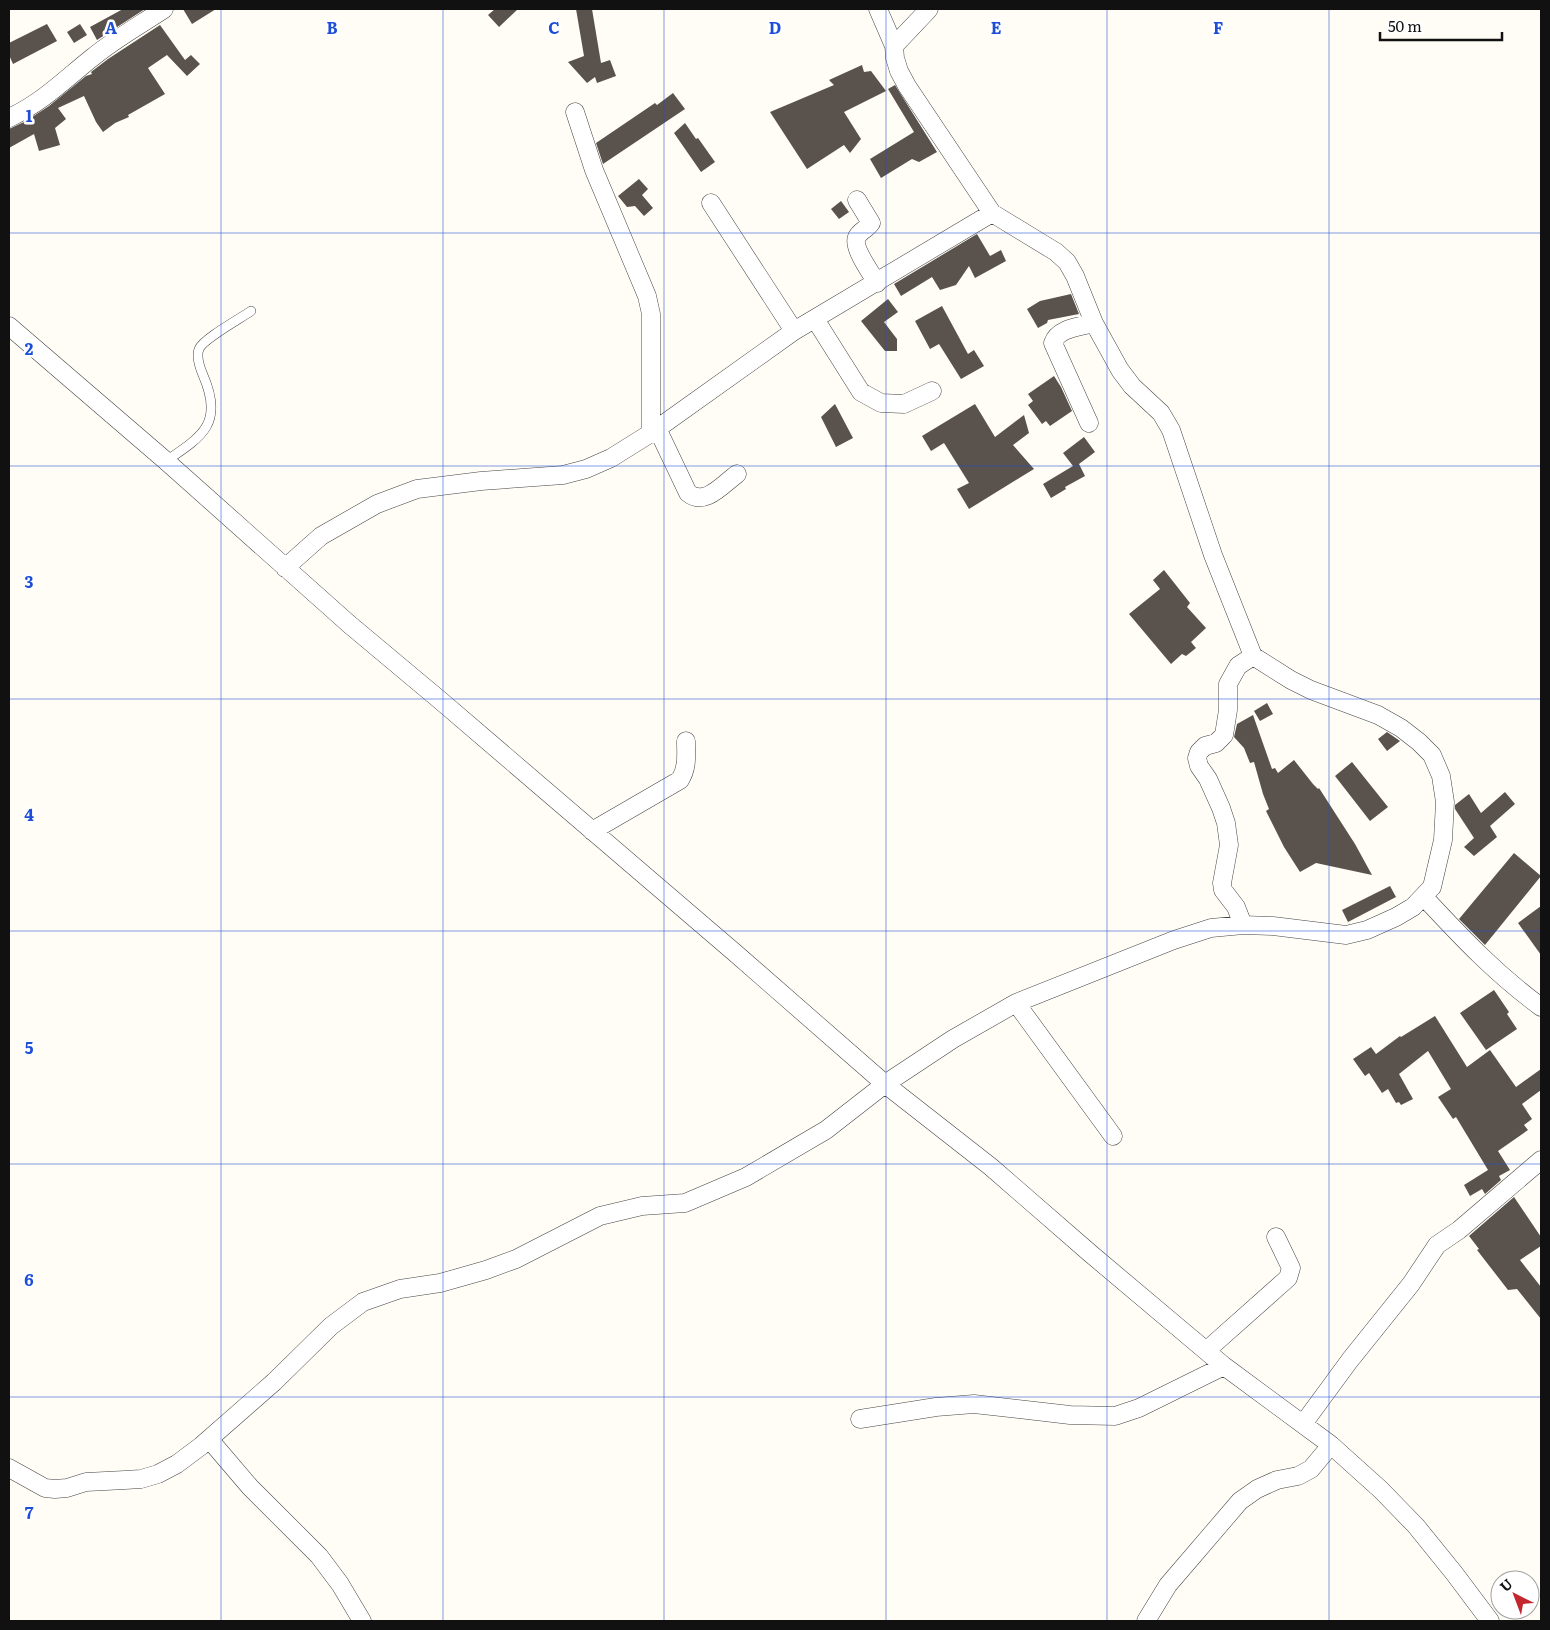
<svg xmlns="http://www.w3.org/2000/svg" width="1550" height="1630" font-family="Literata,serif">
<rect width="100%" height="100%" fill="#fffdf5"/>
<path fill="#5a524d" d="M 123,9 L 145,9 L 97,40 L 90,27 Z
M 183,9 L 216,9 L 192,24 Z
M 495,9 L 518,9 L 499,27 L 488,15 Z
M 576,9 L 592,9 L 601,63 L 610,60 L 616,76 L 597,83 L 595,77 L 587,83 L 568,62 L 584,56 Z
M 47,24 L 57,41 L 13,64 L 9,55 L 9,43 Z
M 80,24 L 87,35 L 74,43 L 67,32 Z
M 160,25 L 185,60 L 191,55 L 200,64 L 187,76 L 167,55 L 148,68 L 165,94 L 128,115 L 129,117 L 115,123 L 103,132 L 96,122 L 84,96 L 58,108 L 66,119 L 55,128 L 60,145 L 39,151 L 34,134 L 9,148 L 9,129 L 26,121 L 49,106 L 86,76 L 92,74 L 91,72 L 108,59 Z
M 862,65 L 864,72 L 871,71 L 886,91 L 844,112 L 861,139 L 850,153 L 844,145 L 807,169 L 770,112 L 834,85 L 829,80 Z
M 895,85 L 937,152 L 919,162 L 912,159 L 881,178 L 870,159 L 914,132 L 888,89 Z
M 673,93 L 685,109 L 603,164 L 596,143 L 655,103 L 657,105 Z
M 685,123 L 696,139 L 698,138 L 715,162 L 701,172 L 674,133 Z
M 639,179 L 648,189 L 642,195 L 653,208 L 644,216 L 635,206 L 627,207 L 618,196 Z
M 841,201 L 849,212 L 839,219 L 831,209 Z
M 977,234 L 990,256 L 1001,250 L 1006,261 L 975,278 L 969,266 L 956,285 L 940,290 L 932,277 L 901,296 L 894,284 Z
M 1071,294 L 1079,314 L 1048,320 L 1047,323 L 1038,328 L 1027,309 L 1040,301 Z
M 888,299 L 898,312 L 884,322 L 897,339 L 897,351 L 885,351 L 861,321 Z
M 942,306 L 968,354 L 974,350 L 984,366 L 961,379 L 939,344 L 930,349 L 915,321 Z
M 1054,376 L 1061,387 L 1072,411 L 1050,426 L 1046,421 L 1042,424 L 1028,405 L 1033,401 L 1028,394 Z
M 835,404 L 853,438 L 836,447 L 821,417 Z
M 975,404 L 995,437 L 1024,415 L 1029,433 L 1013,445 L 1034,469 L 969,509 L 957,489 L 969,483 L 944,443 L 931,451 L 922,436 Z
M 1084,437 L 1095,452 L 1079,464 L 1085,476 L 1065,487 L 1066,489 L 1051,498 L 1043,484 L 1073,466 L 1063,453 Z
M 1164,570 L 1190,603 L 1187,607 L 1206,628 L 1191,642 L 1196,648 L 1186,656 L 1182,654 L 1171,664 L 1129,614 L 1160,589 L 1153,580 Z
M 1267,703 L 1273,714 L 1260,721 L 1254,711 Z
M 1253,715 L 1272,769 L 1275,768 L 1278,773 L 1294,760 L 1313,784 L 1318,789 L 1319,788 L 1355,844 L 1372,875 L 1316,863 L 1300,872 L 1284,847 L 1266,811 L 1269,809 L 1263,794 L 1254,762 L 1250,763 L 1244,748 L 1234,737 L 1237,724 Z
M 1387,732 L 1400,741 L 1387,751 L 1378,739 Z
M 1352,762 L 1388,807 L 1370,821 L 1335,776 Z
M 1505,792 L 1515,804 L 1490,826 L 1497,837 L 1474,856 L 1464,847 L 1474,838 L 1455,809 L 1455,805 L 1469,794 L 1481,813 Z
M 1514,853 L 1541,876 L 1485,945 L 1459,919 Z
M 1390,886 L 1396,897 L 1348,922 L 1342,910 Z
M 1541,906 L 1541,955 L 1518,923 Z
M 1494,990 L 1509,1012 L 1507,1014 L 1517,1029 L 1486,1050 L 1460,1013 Z
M 1435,1016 L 1467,1067 L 1490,1050 L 1516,1087 L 1541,1069 L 1541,1090 L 1522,1104 L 1532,1119 L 1524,1125 L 1528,1130 L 1498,1151 L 1510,1170 L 1499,1176 L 1501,1180 L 1485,1194 L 1482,1189 L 1470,1196 L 1464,1185 L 1488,1170 L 1456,1117 L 1453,1119 L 1438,1097 L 1451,1089 L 1428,1051 L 1399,1074 L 1413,1099 L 1401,1105 L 1399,1102 L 1396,1103 L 1388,1089 L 1382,1093 L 1369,1073 L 1365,1076 L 1353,1059 L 1371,1047 L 1376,1054 L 1400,1036 L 1401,1037 Z
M 1514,1197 L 1541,1237 L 1541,1246 L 1520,1260 L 1541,1287 L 1541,1319 L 1517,1289 L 1508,1290 L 1477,1250 L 1479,1249 L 1469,1236 Z"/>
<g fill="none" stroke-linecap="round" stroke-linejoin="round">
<g stroke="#444" stroke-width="10">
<path id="service" d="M 166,461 C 203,436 224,423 203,375 C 200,368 196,357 199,349 C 203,339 241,318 251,311"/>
</g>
<g stroke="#444" stroke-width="19">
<path id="minor" d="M 894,46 L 929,9
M 575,112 L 594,170 L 647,296 L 651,314 L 651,433
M 9,118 C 43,102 64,80 93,57 C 115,39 140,25 164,9
M 857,200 L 871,223 C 867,229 860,231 857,237 C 852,247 871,273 877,283
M 711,203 L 794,331
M 815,319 L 861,392 L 881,403 L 904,404 L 932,391
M 9,326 L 166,461 L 349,624 L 441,701 L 734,952 L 885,1084 L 991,1167 L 1091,1254 L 1224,1366 L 1331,1445 L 1381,1490 L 1416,1526 L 1454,1573 L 1490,1621
M 1089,423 L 1053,343 C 1058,328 1079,327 1094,323
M 657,428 L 688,493 C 705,507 723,484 737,474
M 285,568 L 321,536 L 377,504 L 417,489 L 481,481 L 563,475 L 586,469 L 611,458 L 651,433 L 794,331 L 992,213
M 592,831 L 680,780 C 688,767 686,755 686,741
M 1424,897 C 1462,938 1496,974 1541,1007
M 1243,925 L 1236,907 L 1223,890 L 1222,883 L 1229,845 L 1226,823 L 1221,808 L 1208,779 L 1199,766 L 1197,758 L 1199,752 L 1205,746 L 1216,743 L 1224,735 L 1228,710 L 1228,684 L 1238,666 L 1253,656
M 1016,1003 L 1113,1136
M 1207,1350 L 1288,1278 L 1291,1268 L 1276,1237
M 860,1419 L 936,1407 L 974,1404 L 1070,1415 L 1115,1416 L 1139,1408 L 1224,1366
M 1303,1424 L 1350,1360 L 1411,1284 L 1437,1245 L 1459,1230 L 1541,1160
M 209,1439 L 250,1487 L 319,1556 L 340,1584 L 362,1621
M 9,1468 L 45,1488 L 55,1489 L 67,1488 L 86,1482 L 125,1480 L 141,1479 L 158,1474 L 177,1464 L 201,1446 L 274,1382 L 331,1326 L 363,1302 L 400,1289 L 440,1283 L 486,1270 L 516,1259 L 600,1216 L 642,1206 L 685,1203 L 746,1177 L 826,1130 L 885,1084 L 953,1039 L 1016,1003 L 1174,940 L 1211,928 L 1243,925 L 1273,926 L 1346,935 L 1367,930 L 1396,917 L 1413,907 L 1432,887 L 1443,840 L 1445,802 L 1441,776 L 1432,755 L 1419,742 L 1401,728 L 1378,715 L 1311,690 L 1291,680 L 1253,656 L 1213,555 L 1171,430 L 1161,413 L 1132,386 L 1120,370 L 1094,323 L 1075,276 L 1067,262 L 1056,252 L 992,213 L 907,86 L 899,71 L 895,58 L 894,46 L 878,9
M 1146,1621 L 1168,1585 L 1240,1501 L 1257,1489 L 1277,1480 L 1298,1476 L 1311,1469 L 1331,1445"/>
</g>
<use href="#service" stroke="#fff" stroke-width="9"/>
<use href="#minor" stroke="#fff" stroke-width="18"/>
</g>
<path fill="none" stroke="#1d4ed8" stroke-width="1" stroke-opacity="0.55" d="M 221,9 L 221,1621M 443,9 L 443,1621M 664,9 L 664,1621M 886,9 L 886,1621M 1107,9 L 1107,1621M 1329,9 L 1329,1621M 9,233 L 1541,233M 9,466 L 1541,466M 9,699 L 1541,699M 9,931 L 1541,931M 9,1164 L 1541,1164M 9,1397 L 1541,1397"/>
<g font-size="16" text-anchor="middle" font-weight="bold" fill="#1d4ed8" stroke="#fff" stroke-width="5" stroke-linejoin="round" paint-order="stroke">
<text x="111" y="34">A</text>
<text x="332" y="34">B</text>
<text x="554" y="34">C</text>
<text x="775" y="34">D</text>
<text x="996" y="34">E</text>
<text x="1218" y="34">F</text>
<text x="29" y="122">1</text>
<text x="29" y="355">2</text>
<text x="29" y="588">3</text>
<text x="29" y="821">4</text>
<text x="29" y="1054">5</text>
<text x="29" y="1286">6</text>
<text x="29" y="1519">7</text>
</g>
<rect width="1550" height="1630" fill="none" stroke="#111111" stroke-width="20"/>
<g transform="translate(1515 1595) rotate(318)"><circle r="24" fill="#ffffff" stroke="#a0a0a0"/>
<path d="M0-4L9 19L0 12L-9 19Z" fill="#c4262e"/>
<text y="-8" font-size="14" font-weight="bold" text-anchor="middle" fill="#111111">U</text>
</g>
<path d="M1380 32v8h122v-8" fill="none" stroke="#111111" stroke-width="2.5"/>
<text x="1388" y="32" font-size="15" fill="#111111" stroke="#ffffff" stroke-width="4" paint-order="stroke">50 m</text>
</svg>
